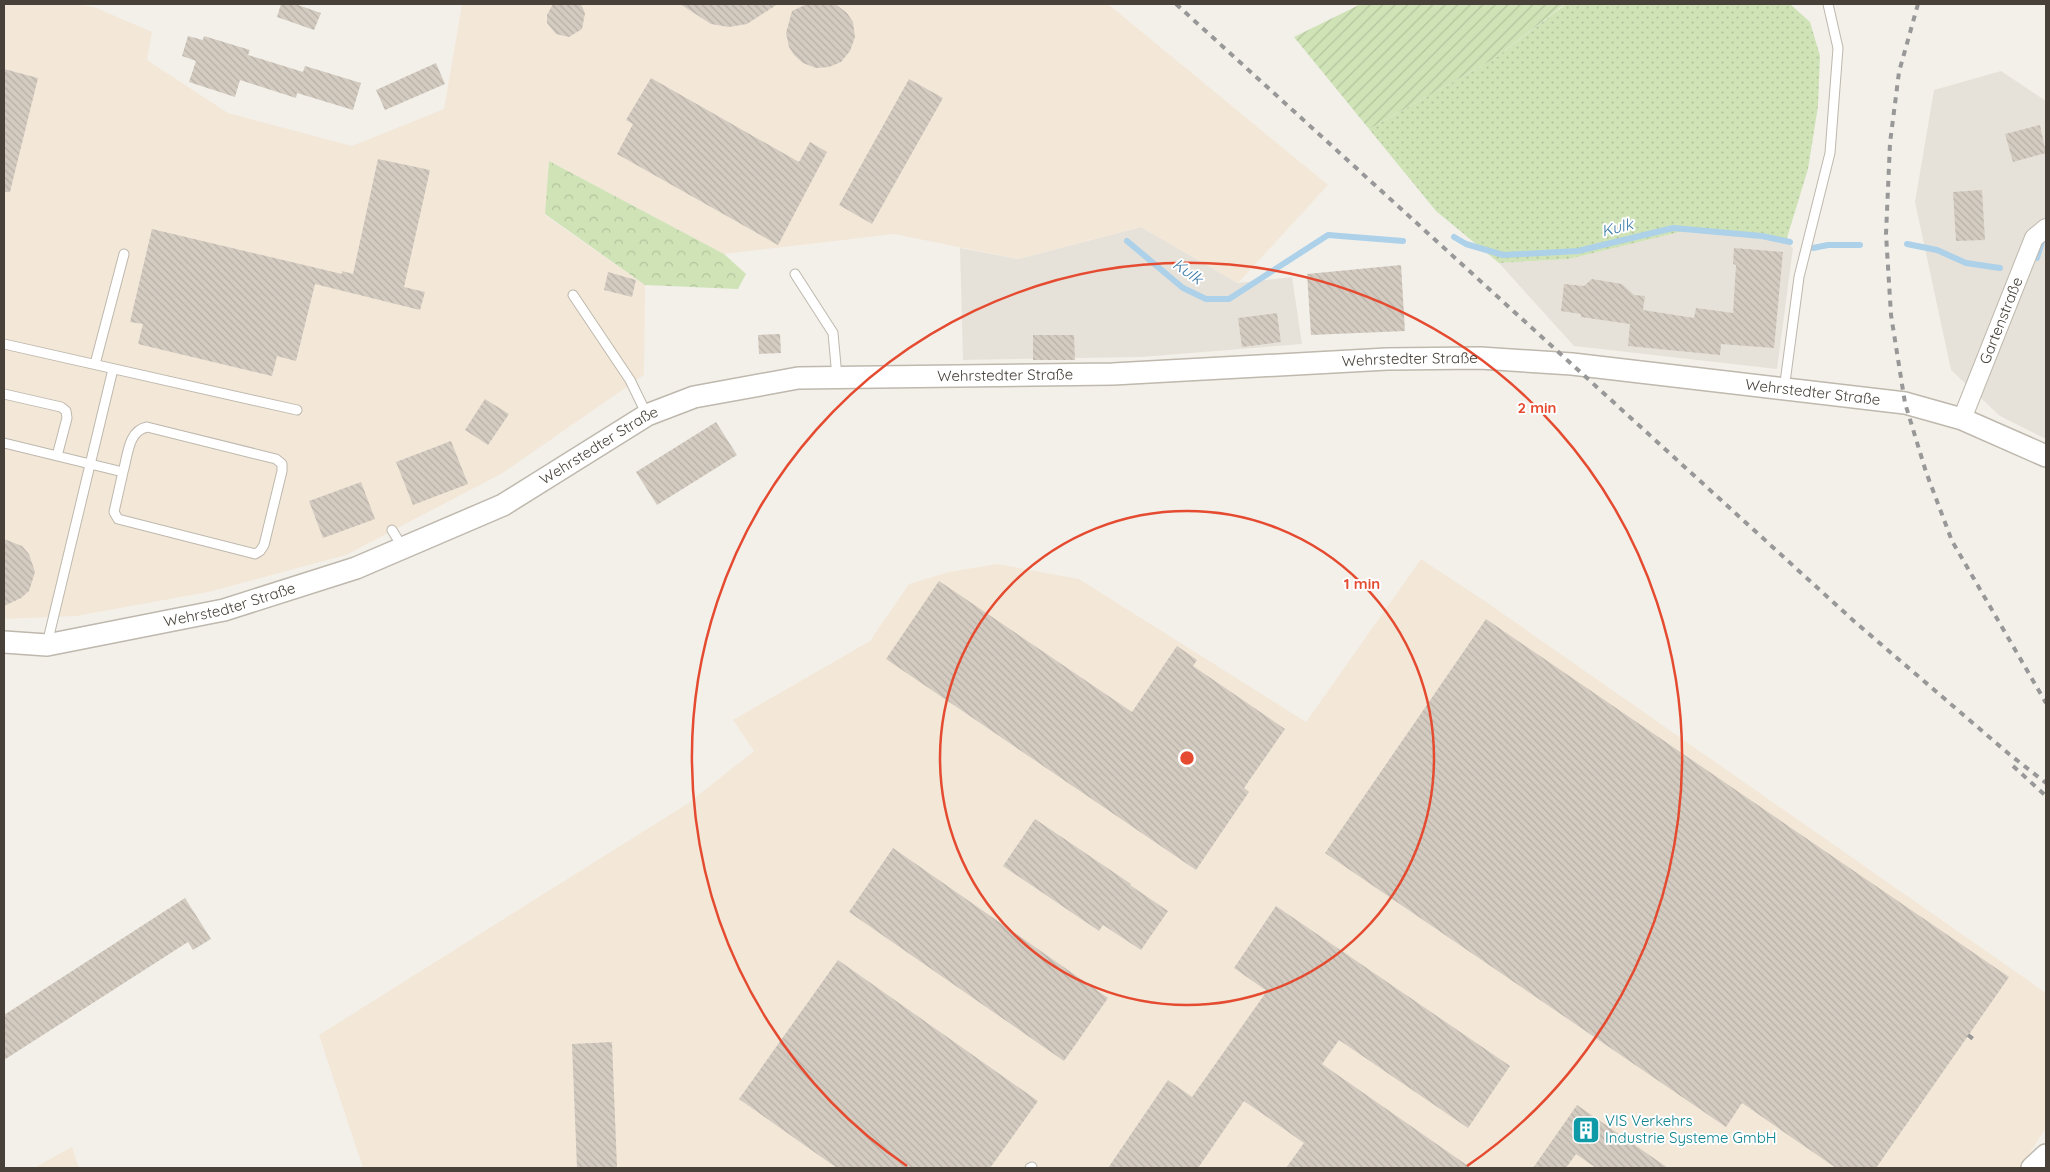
<svg xmlns="http://www.w3.org/2000/svg" width="2050" height="1172" font-family="Quicksand,sans-serif">
<defs>
<pattern id="grass-dots" width="8" height="8" patternUnits="userSpaceOnUse" patternTransform="scale(1.25)"><rect width="8" height="8" fill="#cfe3b7"/><path d="M2 2h.1M6 6h.1" fill="none" stroke="#b3c49e" stroke-width="1.8" stroke-linecap="round"/></pattern>
<pattern id="forest-crowns" width="20" height="18" patternUnits="userSpaceOnUse" patternTransform="scale(1.25)"><rect width="20" height="18" fill="#cfe3b7"/><path d="M2 6a3 3 0 1 1 6 0M12 15a3 3 0 1 1 6 0" fill="none" stroke="#b3c49e"/></pattern>
<pattern id="garden-furrows" width="10" height="10" patternUnits="userSpaceOnUse" patternTransform="scale(1.25)"><rect width="10" height="10" fill="#cfe3b7"/><path d="M-1 1l2-2M0 10L10 0M9 11l2-2" fill="none" stroke="#b3c49e"/></pattern>
<pattern id="building-back-hatch" width="6" height="6" patternUnits="userSpaceOnUse" patternTransform="scale(1.25)"><rect width="6" height="6" fill="#d4ccc1"/><path d="M-1 5l2 2M0 0l6 6M5-1l2 2" fill="none" stroke="#b7b0a7"/></pattern>
</defs>
<rect width="100%" height="100%" fill="#f3f0ea"/>
<path fill="#e7e2d9" d="M 2001,71 L 2046,101 L 2046,439 L 2000,416 L 1951,370 L 1915,202 L 1934,90 Z
M 1141,227 L 1238,283 L 1292,277 L 1302,344 L 1141,357 L 963,360 L 960,248 L 1018,259 Z
M 1684,231 L 1786,241 L 1793,248 L 1777,369 L 1574,346 L 1499,263 L 1569,259 Z"/>
<path fill="#f3e7d8" d="M 4,4 L 71,4 L 94,7 L 152,32 L 147,60 L 228,113 L 352,146 L 444,109 L 462,4 L 1108,4 L 1328,185 L 1238,283 L 1141,227 L 1018,259 L 894,234 L 724,254 L 549,161 L 545,215 L 645,285 L 644,375 L 501,474 L 346,555 L 208,592 L 76,616 L 4,619 Z
M 1421,559 L 1489,604 L 2046,993 L 2046,1128 L 2020,1168 L 363,1168 L 319,1035 L 687,804 L 754,751 L 733,720 L 870,641 L 909,584 L 949,572 L 997,564 L 1079,579 L 1306,722 Z
M 72,1147 L 79,1168 L 34,1168 Z"/>
<path fill="url(#grass-dots)" d="M 1566,4 L 1790,4 L 1810,22 L 1820,56 L 1818,106 L 1808,169 L 1786,241 L 1684,231 L 1569,259 L 1499,263 L 1436,211 L 1369,129 L 1494,59 Z"/>
<path fill="url(#forest-crowns)" d="M 549,161 L 724,254 L 746,274 L 738,289 L 645,285 L 545,214 Z"/>
<path fill="url(#garden-furrows)" d="M 1361,4 L 1565,4 L 1494,59 L 1369,129 L 1294,37 Z"/>
<g fill="none" stroke-linecap="round" stroke-linejoin="round">
<path stroke="#add1e9" stroke-width="6" d="M 1454,237 L 1466,244 L 1503,255 L 1578,251 L 1673,228 L 1762,236 L 1790,242
M 1127,241 L 1183,288 L 1206,299 L 1229,299 L 1328,235 L 1403,241
M 1907,244 L 1937,250 L 1966,263 L 2000,268
M 1813,248 L 1828,245 L 1860,245
M 2037,258 L 2043,238 L 2046,237"/>
</g>
<path fill="url(#building-back-hatch)" d="M 281,4 L 295,4 L 321,13 L 314,30 L 277,17 Z
M 553,4 L 581,4 L 585,13 L 582,29 L 569,37 L 556,34 L 547,23 L 547,15 Z
M 680,4 L 778,4 L 747,24 L 729,27 L 711,24 Z
M 807,4 L 835,4 L 847,13 L 853,22 L 855,37 L 850,51 L 841,62 L 829,67 L 816,68 L 803,63 L 794,55 L 789,47 L 786,33 L 792,11 Z
M 188,36 L 203,40 L 204,36 L 250,50 L 248,55 L 303,72 L 305,66 L 361,83 L 353,110 L 297,93 L 296,98 L 240,80 L 235,97 L 189,82 L 196,61 L 182,56 Z
M 436,63 L 445,84 L 385,110 L 376,90 Z
M 4,69 L 38,78 L 10,192 L 4,192 Z
M 651,78 L 799,162 L 810,142 L 827,152 L 778,245 L 617,154 L 633,124 L 626,120 Z
M 909,79 L 943,98 L 872,224 L 839,205 Z
M 2040,125 L 2046,153 L 2013,162 L 2005,134 Z
M 378,159 L 430,170 L 404,287 L 425,292 L 420,310 L 315,284 L 296,361 L 277,356 L 272,376 L 138,344 L 143,324 L 130,322 L 152,229 L 342,274 L 342,271 L 353,274 Z
M 1982,190 L 1985,240 L 1956,241 L 1953,192 Z
M 1734,248 L 1783,252 L 1774,348 L 1721,344 L 1720,355 L 1628,346 L 1630,324 L 1581,317 L 1581,314 L 1561,311 L 1564,284 L 1584,286 L 1592,279 L 1622,284 L 1634,295 L 1645,296 L 1643,310 L 1694,318 L 1696,308 L 1733,313 L 1736,265 L 1733,264 Z
M 1401,265 L 1405,331 L 1311,335 L 1307,274 Z
M 608,272 L 636,280 L 632,297 L 604,290 Z
M 1277,313 L 1281,342 L 1242,347 L 1238,318 Z
M 780,334 L 781,353 L 759,354 L 758,335 Z
M 1033,335 L 1074,335 L 1075,360 L 1033,360 Z
M 485,399 L 509,414 L 488,445 L 465,430 Z
M 716,422 L 737,455 L 657,505 L 636,472 Z
M 451,441 L 468,484 L 413,505 L 396,462 Z
M 361,482 L 375,519 L 323,538 L 309,501 Z
M 4,539 L 22,546 L 29,554 L 35,572 L 29,591 L 21,598 L 4,606 Z
M 939,581 L 1132,712 L 1177,646 L 1197,660 L 1193,666 L 1285,729 L 1244,788 L 1249,792 L 1196,870 L 886,659 Z
M 1486,619 L 2009,977 L 1876,1168 L 1836,1168 L 1742,1103 L 1726,1127 L 1325,853 Z
M 1035,819 L 1131,884 L 1130,885 L 1168,911 L 1141,950 L 1103,925 L 1099,931 L 1003,866 Z
M 893,848 L 1108,998 L 1064,1061 L 849,912 Z
M 185,898 L 211,939 L 193,950 L 188,942 L 4,1060 L 4,1015 Z
M 1276,906 L 1510,1066 L 1468,1128 L 1339,1040 L 1322,1064 L 1471,1168 L 1286,1168 L 1304,1143 L 1244,1101 L 1198,1168 L 1108,1168 L 1168,1080 L 1192,1097 L 1267,991 L 1234,968 Z
M 838,960 L 1038,1101 L 990,1168 L 837,1168 L 739,1099 Z
M 612,1042 L 617,1168 L 577,1168 L 572,1044 Z
M 1577,1105 L 1668,1168 L 1596,1168 L 1576,1154 L 1566,1168 L 1533,1168 Z"/>
<g fill="none" stroke-linecap="round" stroke-linejoin="round">
<g stroke="#beb8ad" stroke-width="11">
<path id="service" d="M 795,274 L 833,333 L 837,377
M 573,295 L 630,380 L 647,415
M 4,344 L 297,410
M 95,364 L 124,254
M 1784,390 L 1799,277 L 1830,153 L 1838,48 L 1828,4
M 4,394 L 61,407 L 66,411 L 67,418 L 57,456
M 4,443 L 123,472 C 128,455 128,431 147,427 L 276,459 L 282,464 L 282,471 L 264,545 L 260,551 L 255,554 L 118,519 L 114,512 L 123,472
M 392,530 L 403,548
M 47,644 L 113,369
M 1030,1168 L 1032,1167"/>
</g>
<g stroke="#beb8ad" stroke-width="20">
<g id="minor">
<path id="s1" d="M 1962,419 L 2034,238 L 2046,228"/>
</g>
</g>
<g stroke="#beb8ad" stroke-width="24">
<g id="tertiary">
<path id="s2" d="M 4,642 L 47,645 L 224,610 L 356,568 L 503,505 L 647,415 L 694,397 L 798,378 L 1113,374 L 1387,359 L 1480,358 L 1572,364 L 1905,403 L 1962,419 L 2046,456"/>
<path d="M 2032,1168 L 2046,1155"/>
</g>
</g>
<use href="#service" stroke="#fff" stroke-width="9"/>
<use href="#minor" stroke="#fff" stroke-width="18"/>
<use href="#tertiary" stroke="#fff" stroke-width="21"/>
<path stroke="#989898" stroke-width="4" stroke-dasharray="6 6" stroke-linecap="butt" d="M 1176,4 L 1855,622 L 2009,754 L 2046,783
M 1918,4 L 1899,72 L 1890,143 L 1886,234 L 1891,315 L 1905,403 L 1926,472 L 1952,541 L 2046,703
M 2013,766 L 2046,796
M 1968,1035 L 1977,1042"/>
</g>
<g fill="none" stroke="#e44b30" stroke-width="2.5">
<circle cx="1187" cy="758" r="247"/>
<path d="M907 1166A495 495 0 1 1 1467 1166"/>
</g>
<defs>
<g id="building-square" transform="scale(1.4375)"><rect x="-9" y="-9" width="18" height="18" rx="4" fill="#0f9aa8" stroke="#fff"/><path d="M-4-6H4V6H1V3H-1V6H-4ZM-2.5-4.3h1.7v1.8h-1.7ZM.8-4.3h1.7v1.8H.8ZM-2.5-1h1.7V.8h-1.7ZM.8-1h1.7V.8H.8Z" fill="#fff"/></g>
</defs>
<g fill-rule="evenodd">
<use href="#building-square" x="1586" y="1130"/>
</g>
<g text-anchor="middle" stroke-width="4" stroke-linejoin="round" paint-order="stroke">
<g font-size="15" fill="#474139" stroke="#fff">
<text dy="5" stroke="none"><textPath href="#s1" startOffset="106">Gartenstraße</textPath></text>
<text dy="5" stroke="none"><textPath href="#s2" startOffset="1460">Wehrstedter Straße</textPath></text>
<text dy="5" stroke="none"><textPath href="#s2" startOffset="1055">Wehrstedter Straße</textPath></text>
<text dy="5" stroke="none"><textPath href="#s2" startOffset="1865">Wehrstedter Straße</textPath></text>
<text dy="5" stroke="none"><textPath href="#s2" startOffset="635">Wehrstedter Straße</textPath></text>
<text dy="5" stroke="none"><textPath href="#s2" startOffset="230">Wehrstedter Straße</textPath></text>
</g>
<g font-size="15" fill="#0d838f" stroke="#fff" text-anchor="start">
<text x="1605" y="1126">VIS Verkehrs<tspan x="1605" dy="17">Industrie Systeme GmbH</tspan></text>
</g>
<g font-size="16" font-style="italic" fill="#3c7ba8" stroke="#fff">
<text transform="translate(1617 227) rotate(-14)" y="6">Kulk</text>
<text transform="translate(1188 271) rotate(35)" y="6">Kulk</text>
</g>
</g>
<circle cx="1187" cy="758" r="8" fill="#e44b30" stroke="#fff" stroke-width="2.5"/>
<g font-size="15" text-anchor="middle" font-weight="bold" fill="#e44b30" stroke="#fff" stroke-width="4" stroke-linejoin="round" paint-order="stroke">
<text x="1537" y="413">2 min</text>
<text x="1362" y="589">1 min</text>
</g>
<rect width="2050" height="1172" fill="none" stroke="#474139" stroke-width="10"/>
</svg>
